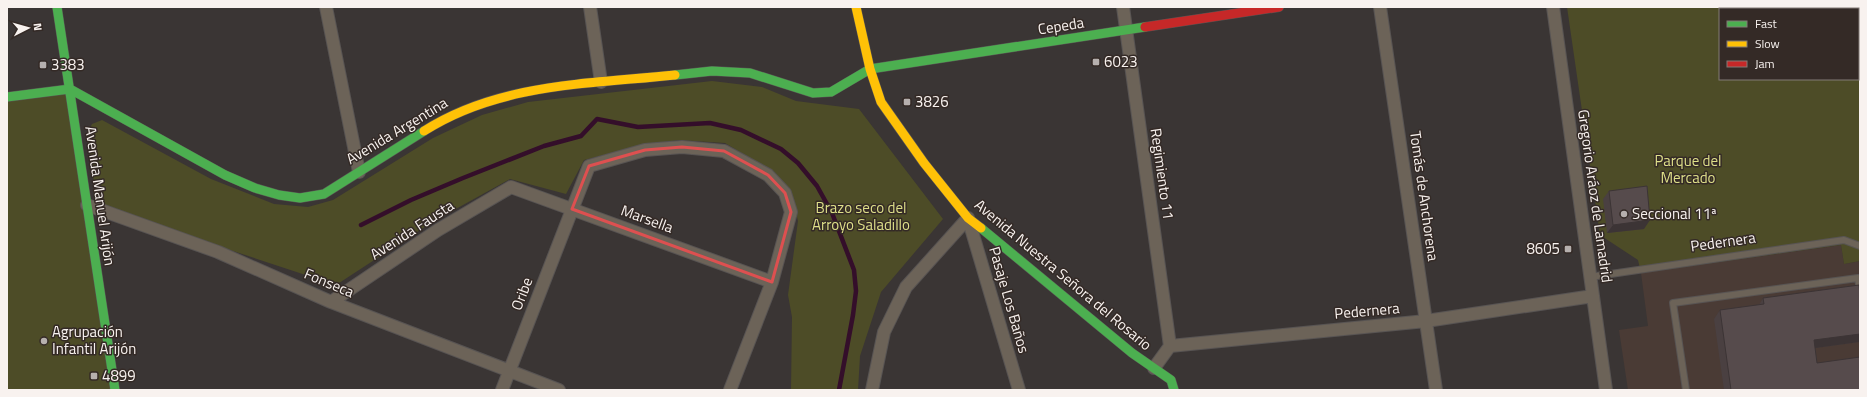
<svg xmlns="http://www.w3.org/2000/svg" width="1867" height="397" font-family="'Titillium Web',sans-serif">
<rect width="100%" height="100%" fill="#3a3534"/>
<path fill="#4a3b35" d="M 1841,245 L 1844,264 L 1860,261 L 1860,390 L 1628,390 L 1619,330 L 1648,326 L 1641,273 Z"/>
<path fill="#4d4c27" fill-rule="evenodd" d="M 1567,7 L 1860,7 L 1860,261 L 1844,264 L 1841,245 L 1641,273 L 1638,260 L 1600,235 ZM 1720,9 L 1858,9 L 1858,79 L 1720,79 Z
M 712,81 L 762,87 L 796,101 L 859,109 L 943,219 L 881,292 L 860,356 L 858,390 L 791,390 L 792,317 L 788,295 L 798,221 L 791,193 L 772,171 L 725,143 L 679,140 L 644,145 L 584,160 L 566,194 L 510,179 L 434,221 L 336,285 L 218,246 L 97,203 L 87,134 L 92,124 L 102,120 L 211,179 L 274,204 L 308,207 L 333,200 L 433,138 L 482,115 L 528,102 Z
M 70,89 L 115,390 L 7,390 L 7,97 Z"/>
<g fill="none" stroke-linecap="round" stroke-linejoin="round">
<path stroke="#340e2a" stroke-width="4.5" d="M 361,225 L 411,200 L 463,178 L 544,146 L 581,136 L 597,119 L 638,127 L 710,123 L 741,130 L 781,149 L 798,163 L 817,186 L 832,213 L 854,270 L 856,291 L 853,315 L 839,390"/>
<g stroke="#585453" stroke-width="8">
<path id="lane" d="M 1590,277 L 1844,240 L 1860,246
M 1686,390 L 1673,303 L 1858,278 L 1860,291"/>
</g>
<g stroke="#585453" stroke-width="14">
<path id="street" d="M 326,7 L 359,172
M 590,7 L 601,82
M 1123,7 L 1170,346
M 1380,7 L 1436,390
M 1553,7 L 1606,390
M 87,205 L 218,252 L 331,302 L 559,390
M 968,218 L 1019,390
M 331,302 L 438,230 L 511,187 L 772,282
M 1154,368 L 1170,346 L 1426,321 L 1593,296
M 502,390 L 589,166 L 645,150 L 682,147 L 724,151 L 768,175 L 785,193 L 791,212 L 772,282 L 730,390
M 872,390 L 884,332 L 906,287 L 968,218"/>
</g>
<g stroke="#585453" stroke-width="10">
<path id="fast" d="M 57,7 L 115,390
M 675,75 L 712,71 L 750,73 L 813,93 L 831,92 L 870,69 L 1145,27
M 7,97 L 70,89 L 225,175 L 255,188 L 279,195 L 300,198 L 324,194 L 424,131
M 981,228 L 1132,353 L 1171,380 L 1174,390"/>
</g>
<g stroke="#585453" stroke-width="10">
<path id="slow" d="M 856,7 L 870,69 L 881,102 L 924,163 L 968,218 L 981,228
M 424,131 C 499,83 590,84 675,75"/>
</g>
<g stroke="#585453" stroke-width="10">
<path id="jam" d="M 1145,27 L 1279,7"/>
</g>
<use href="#lane" stroke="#6c6358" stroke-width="6"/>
<use href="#street" stroke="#6c6358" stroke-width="12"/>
<use href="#fast" stroke="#4caf50" stroke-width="9"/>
<use href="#slow" stroke="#ffc107" stroke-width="9"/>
<use href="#jam" stroke="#c62828" stroke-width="9"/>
</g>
<path fill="#4a4041" d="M 1609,191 L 1644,229 L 1607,233 L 1603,199 Z
M 1860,295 L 1860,341 L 1859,342 L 1815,348 L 1817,363 L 1860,390 L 1724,390 L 1714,319 L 1720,310 L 1759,305 L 1763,298 Z"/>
<path fill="#3c3435" d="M 1650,220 L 1644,229 L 1607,233 L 1613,225 Z
M 1860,334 L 1860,341 L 1859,342 L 1808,349 L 1814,340 Z"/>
<path fill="#564b4c" stroke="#3c3435" d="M 1647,186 L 1650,220 L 1613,225 L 1609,191 Z
M 1859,285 L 1860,295 L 1860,334 L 1814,340 L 1817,363 L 1860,357 L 1860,390 L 1731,390 L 1720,310 L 1764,304 L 1763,298 Z"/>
<path fill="none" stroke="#dd5050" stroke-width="3" stroke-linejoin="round" d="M 682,147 L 724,151 L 768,175 L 785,193 L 791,212 L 772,282 L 572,209 L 589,166 L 645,150 Z"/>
<g fill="#b6b0ae" stroke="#342a26" stroke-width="1.5">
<rect x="1092" y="58" width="8" height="8" rx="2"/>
<rect x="39" y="61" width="8" height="8" rx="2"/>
<rect x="903" y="98" width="8" height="8" rx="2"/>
<circle cx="1624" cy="214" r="4"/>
<rect x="1564" y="245" width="8" height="8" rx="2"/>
<circle cx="44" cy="341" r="4"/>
<rect x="90" y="372" width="8" height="8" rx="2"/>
</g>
<g text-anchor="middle" stroke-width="3" stroke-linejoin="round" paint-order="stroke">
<g font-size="15" fill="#f8f2ef" stroke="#342a26">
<text transform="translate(1061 26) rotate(-9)" y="5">Cepeda</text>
<text transform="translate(397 131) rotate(-31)" y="5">Avenida Argentina</text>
<text transform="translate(1162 174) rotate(82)" y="5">Regimiento 11</text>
<text transform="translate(100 196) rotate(82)" y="5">Avenida Manuel Arijón</text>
<text transform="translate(1424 196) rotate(82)" y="5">Tomás de Anchorena</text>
<text transform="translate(1595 196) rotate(82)" y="5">Gregorio Aráoz de Lamadrid</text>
<text transform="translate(647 219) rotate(20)" y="5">Marsella</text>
<text transform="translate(412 230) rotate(-33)" y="5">Avenida Fausta</text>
<text transform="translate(1723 242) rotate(-8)" y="5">Pedernera</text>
<text transform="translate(1063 275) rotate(40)" y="5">Avenida Nuestra Señora del Rosario</text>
<text transform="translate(329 283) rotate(23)" y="5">Fonseca</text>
<text transform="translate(522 294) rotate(-69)" y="5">Oribe</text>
<text transform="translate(1009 300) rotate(74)" y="5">Pasaje Los Baños</text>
<text transform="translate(1367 311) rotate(-5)" y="5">Pedernera</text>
</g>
<g font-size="15" fill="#f8f2ef" stroke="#342a26" text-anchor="start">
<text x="1104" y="67">6023</text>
<text x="51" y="70">3383</text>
<text x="915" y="107">3826</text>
<text x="1632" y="219">Seccional 11ª</text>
<text x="1560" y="254" text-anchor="end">8605</text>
<text x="52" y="337">Agrupación<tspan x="52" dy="17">Infantil Arijón</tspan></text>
<text x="102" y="381">4899</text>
</g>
<g font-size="15" fill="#dedf89" stroke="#342a26">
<text x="1688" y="166">Parque del<tspan x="1688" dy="17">Mercado</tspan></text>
<text x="861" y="213">Brazo seco del<tspan x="861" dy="17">Arroyo Saladillo</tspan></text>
</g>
</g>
<rect width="1867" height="397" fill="none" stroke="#f8f2ef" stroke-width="16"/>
<rect x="1719" y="8" width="140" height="72" fill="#342a26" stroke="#827a76"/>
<rect x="1727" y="21" width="20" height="6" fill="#4caf50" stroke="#827a76"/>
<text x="1755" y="28" font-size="12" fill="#f8f2ef">Fast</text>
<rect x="1727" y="41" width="20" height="6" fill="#ffc107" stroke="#827a76"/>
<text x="1755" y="48" font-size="12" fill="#f8f2ef">Slow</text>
<rect x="1727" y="61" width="20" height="6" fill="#c62828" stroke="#827a76"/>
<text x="1755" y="68" font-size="12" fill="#f8f2ef">Jam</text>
<g transform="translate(28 28) rotate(84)" stroke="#342a26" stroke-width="3" paint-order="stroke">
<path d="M0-3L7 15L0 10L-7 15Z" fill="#f8f2ef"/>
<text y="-6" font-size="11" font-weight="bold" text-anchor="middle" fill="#f8f2ef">N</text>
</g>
</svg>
